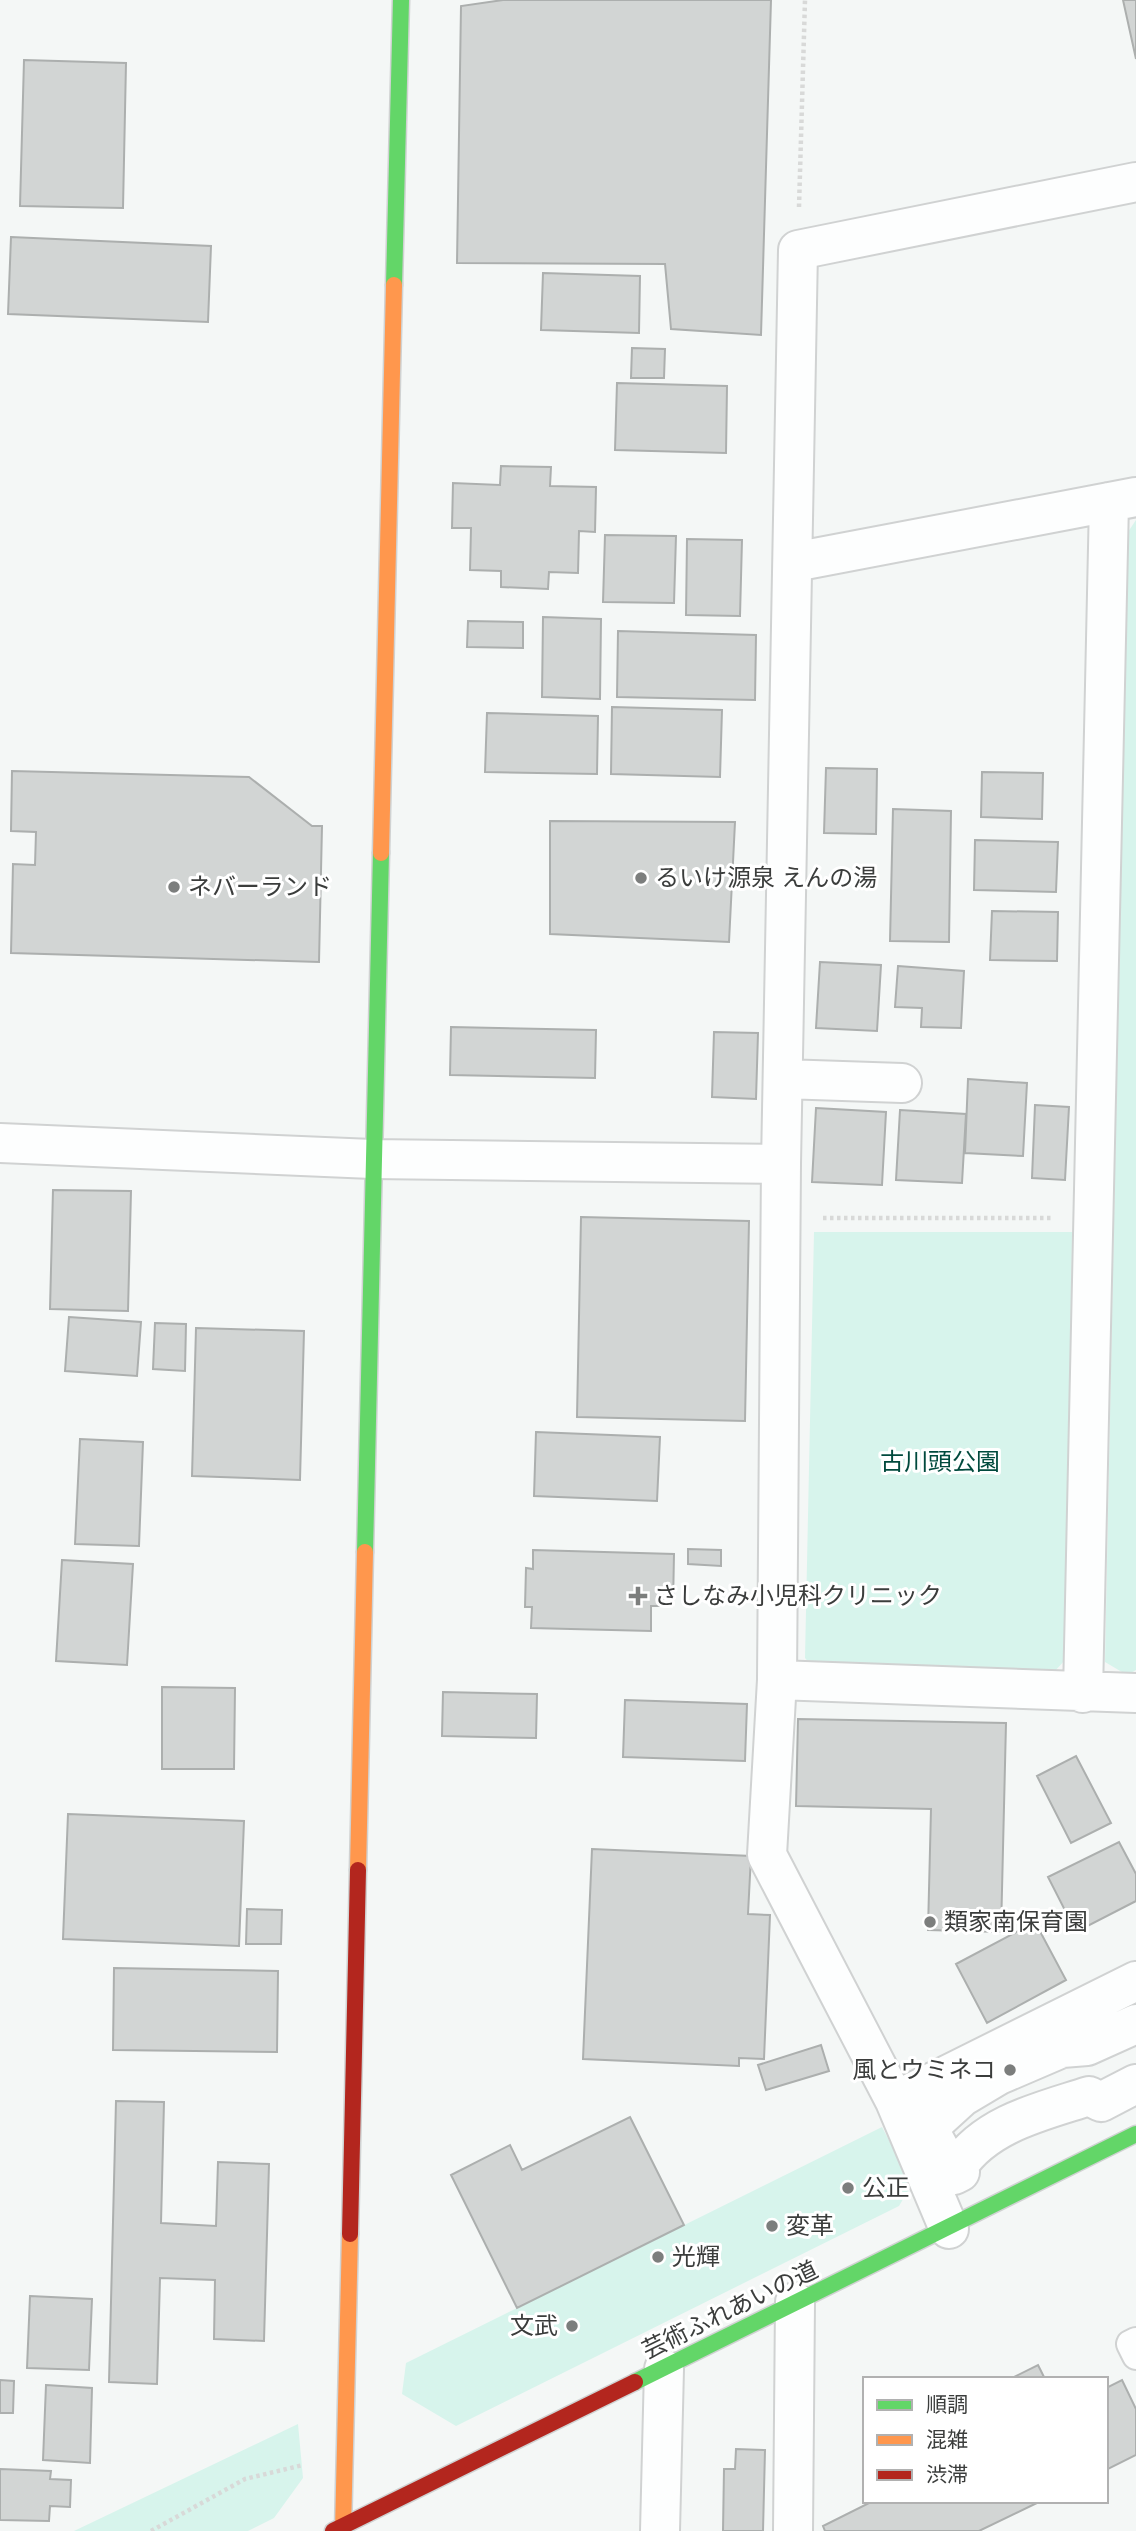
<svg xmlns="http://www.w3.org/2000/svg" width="1136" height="2531" font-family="'Open Sans','Noto Sans JP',sans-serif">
<rect width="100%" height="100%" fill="#f4f7f6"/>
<path fill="#d7f4ec" d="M 1136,520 L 1136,1670 L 1127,1675 L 1105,1662 L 1128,532 Z
M 814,1232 L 1072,1232 L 1068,1657 L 1052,1674 L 811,1665 L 805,1658 Z
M 882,2127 L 912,2184 L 899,2206 L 456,2426 L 402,2394 L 406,2363 Z
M 298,2424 L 303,2478 L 274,2518 L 248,2531 L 74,2531 Z"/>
<path fill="#d2d5d4" stroke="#acafae" stroke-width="2" d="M 503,0 L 771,0 L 761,335 L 671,329 L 665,264 L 457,263 L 461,6 Z
M 1123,0 L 1136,0 L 1136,59 Z
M 24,60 L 126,63 L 123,208 L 20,206 Z
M 11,237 L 211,246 L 208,322 L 8,314 Z
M 543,273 L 640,276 L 639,333 L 541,330 Z
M 632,348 L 665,349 L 664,378 L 631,378 Z
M 617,383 L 727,386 L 726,453 L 615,450 Z
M 501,466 L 551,467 L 550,486 L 596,487 L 595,532 L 579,531 L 578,573 L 549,572 L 548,589 L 501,587 L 501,571 L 470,570 L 471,528 L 452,528 L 453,483 L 500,485 Z
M 605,535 L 676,536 L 674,603 L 603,602 Z
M 687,539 L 742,540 L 740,616 L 686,615 Z
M 543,617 L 601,619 L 600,699 L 542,697 Z
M 468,621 L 523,622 L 523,648 L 467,647 Z
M 618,631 L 756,635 L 755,700 L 617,697 Z
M 612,707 L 722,710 L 720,777 L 611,774 Z
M 487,713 L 598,716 L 597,774 L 485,772 Z
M 826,768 L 877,769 L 876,834 L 824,833 Z
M 12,771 L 249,777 L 312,826 L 322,826 L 319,962 L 11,953 L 13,864 L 35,865 L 36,832 L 11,831 Z
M 982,772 L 1043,773 L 1042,819 L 981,817 Z
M 893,809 L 951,811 L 949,942 L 890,941 Z
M 550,821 L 735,822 L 729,942 L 550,934 Z
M 975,840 L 1058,842 L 1056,892 L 974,890 Z
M 992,911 L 1058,912 L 1057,961 L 990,960 Z
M 820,962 L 881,965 L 877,1031 L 816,1028 Z
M 898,966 L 964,971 L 961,1028 L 921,1027 L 922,1008 L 895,1007 Z
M 451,1027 L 596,1030 L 595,1078 L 450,1075 Z
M 714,1032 L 758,1033 L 756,1099 L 712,1097 Z
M 968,1079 L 1027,1083 L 1023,1156 L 965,1153 Z
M 1035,1105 L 1069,1107 L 1065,1180 L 1032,1178 Z
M 816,1108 L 886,1112 L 882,1185 L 812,1182 Z
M 900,1110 L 966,1114 L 962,1183 L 896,1180 Z
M 53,1190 L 131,1191 L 128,1311 L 50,1309 Z
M 581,1217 L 749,1221 L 745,1421 L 577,1417 Z
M 69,1317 L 141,1322 L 137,1376 L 65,1371 Z
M 155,1323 L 186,1324 L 185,1371 L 153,1369 Z
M 196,1328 L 304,1331 L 300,1480 L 192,1476 Z
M 536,1432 L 660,1437 L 657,1501 L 534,1496 Z
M 80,1439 L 143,1442 L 139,1546 L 75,1544 Z
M 688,1549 L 721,1550 L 721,1566 L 688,1564 Z
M 533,1550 L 674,1554 L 673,1606 L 651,1606 L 651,1631 L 531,1628 L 532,1607 L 525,1607 L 526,1568 L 533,1569 Z
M 62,1560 L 133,1564 L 127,1665 L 56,1661 Z
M 162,1687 L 235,1688 L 234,1769 L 162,1769 Z
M 443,1692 L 537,1694 L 536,1738 L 442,1736 Z
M 625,1700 L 747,1704 L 745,1761 L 623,1757 Z
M 798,1719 L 1006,1723 L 1001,1932 L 928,1930 L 931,1809 L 796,1806 Z
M 1076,1756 L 1111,1823 L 1071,1843 L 1037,1776 Z
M 68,1814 L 244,1821 L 239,1946 L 63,1939 Z
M 1119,1842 L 1136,1874 L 1136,1901 L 1076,1932 L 1048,1877 Z
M 592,1849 L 751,1856 L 748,1914 L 770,1915 L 764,2059 L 739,2058 L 739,2066 L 583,2059 Z
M 247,1909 L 282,1910 L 281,1944 L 246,1944 Z
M 1035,1922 L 1066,1980 L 987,2023 L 956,1964 Z
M 114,1968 L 278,1971 L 277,2052 L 113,2050 Z
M 821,2045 L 829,2071 L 766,2090 L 758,2065 Z
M 116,2101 L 164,2102 L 161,2223 L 216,2226 L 218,2162 L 269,2164 L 264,2341 L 214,2339 L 215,2280 L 160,2278 L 157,2384 L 109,2382 Z
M 630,2117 L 684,2225 L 517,2308 L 451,2175 L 510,2145 L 522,2170 Z
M 30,2296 L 92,2299 L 89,2370 L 27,2368 Z
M 1038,2365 L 1045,2379 L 1010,2379 Z
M 0,2380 L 14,2381 L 13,2413 L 0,2413 Z
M 1122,2380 L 1136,2409 L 1136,2455 L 1106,2470 L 1106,2388 Z
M 46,2385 L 92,2388 L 90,2463 L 43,2460 Z
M 736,2449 L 765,2450 L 763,2531 L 723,2531 L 724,2469 L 735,2469 Z
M 0,2469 L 51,2471 L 50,2479 L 71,2480 L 70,2507 L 50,2506 L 49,2521 L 0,2520 Z
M 873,2501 L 1041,2501 L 979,2531 L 825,2531 L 823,2526 Z"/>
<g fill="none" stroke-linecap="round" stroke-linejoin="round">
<g stroke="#d0d2d2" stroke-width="30">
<path id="lane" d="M 1136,2341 L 1130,2344 L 1136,2356"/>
</g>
<g stroke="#d0d2d2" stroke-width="42">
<path id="street" d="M 794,562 L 1136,497
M 783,1079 L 902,1083
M 0,1143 L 372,1159 L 781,1164
M 777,1680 L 1136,1693
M 1083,1693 L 1109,502
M 1136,2024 L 1087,2046 L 1062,2048 L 999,2075 L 962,2097 L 928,2128 L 954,2175 L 960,2172 L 958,2166 C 987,2123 1043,2111 1089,2096 L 1101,2102 L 1136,2084
M 895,2101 L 1136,1981
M 949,2229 L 895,2101 L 767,1855 L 777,1680 L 781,1164 L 798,250 L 1136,182
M 660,2531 L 664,2369
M 793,2531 L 795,2302"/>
</g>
<g stroke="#d0d2d2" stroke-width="19">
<path id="fast" d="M 394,285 L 401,0
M 365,1552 L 381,853
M 635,2382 L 1136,2134"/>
</g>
<g stroke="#d0d2d2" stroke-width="19">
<path id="slow" d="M 381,853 L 394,285
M 358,1870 L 365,1552
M 343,2531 L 350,2234"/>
</g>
<g stroke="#d0d2d2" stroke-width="19">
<path id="jam" d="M 350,2234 L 358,1870
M 333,2531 L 635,2382"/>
</g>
<path stroke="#d8d9d8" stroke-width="4.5" stroke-dasharray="3.5 3.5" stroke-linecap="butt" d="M 799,207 L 805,0
M 823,1218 L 1052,1218
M 151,2531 L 245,2479 L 303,2465"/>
<use href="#lane" stroke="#fdfefe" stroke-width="26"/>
<use href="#street" stroke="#fdfefe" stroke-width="38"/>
<use href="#fast" stroke="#63d668" stroke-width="16"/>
<use href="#slow" stroke="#ff974d" stroke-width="16"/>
<use href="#jam" stroke="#b3261e" stroke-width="16"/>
</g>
<g fill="#7c7e7d" stroke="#fff" stroke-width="2.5">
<circle cx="641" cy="878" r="7"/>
<circle cx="174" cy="887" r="7"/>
<path d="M634.5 1585.5h7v7h7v7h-7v7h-7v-7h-7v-7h7z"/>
<circle cx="930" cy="1922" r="7"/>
<circle cx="1010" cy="2070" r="7"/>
<circle cx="848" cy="2188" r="7"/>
<circle cx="772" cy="2226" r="7"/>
<circle cx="658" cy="2257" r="7"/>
<circle cx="572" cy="2326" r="7"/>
</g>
<g text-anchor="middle" stroke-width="6" stroke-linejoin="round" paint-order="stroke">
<g font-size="24" fill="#3b3d3c" stroke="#fff" text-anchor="start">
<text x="655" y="886">るいけ源泉 えんの湯</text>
<text x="188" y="895">ネバーランド</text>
<text x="654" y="1604">さしなみ小児科クリニック</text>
<text x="944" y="1930">類家南保育園</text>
<text x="996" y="2078" text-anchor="end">風とウミネコ</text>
<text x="862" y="2196">公正</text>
<text x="786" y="2234">変革</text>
<text x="672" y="2265">光輝</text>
<text x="558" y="2334" text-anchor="end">文武</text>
</g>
<g font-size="24" fill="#004a3d" stroke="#fff">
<text x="940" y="1470">古川頭公園</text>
</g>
<g font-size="24" fill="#3b3d3c" stroke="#fff">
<text transform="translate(730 2310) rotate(-26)" y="8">芸術ふれあいの道</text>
</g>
</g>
<rect x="863" y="2377" width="245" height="126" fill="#ffffff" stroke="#b1b1b1" stroke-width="2"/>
<rect x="877" y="2400" width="35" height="10" fill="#63d668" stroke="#b1b1b1" stroke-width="2"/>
<text x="926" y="2412" font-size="21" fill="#3b3d3c">順調</text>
<rect x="877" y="2435" width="35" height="10" fill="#ff974d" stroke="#b1b1b1" stroke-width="2"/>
<text x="926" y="2447" font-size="21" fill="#3b3d3c">混雑</text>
<rect x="877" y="2470" width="35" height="10" fill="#b3261e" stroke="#b1b1b1" stroke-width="2"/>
<text x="926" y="2482" font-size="21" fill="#3b3d3c">渋滞</text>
</svg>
